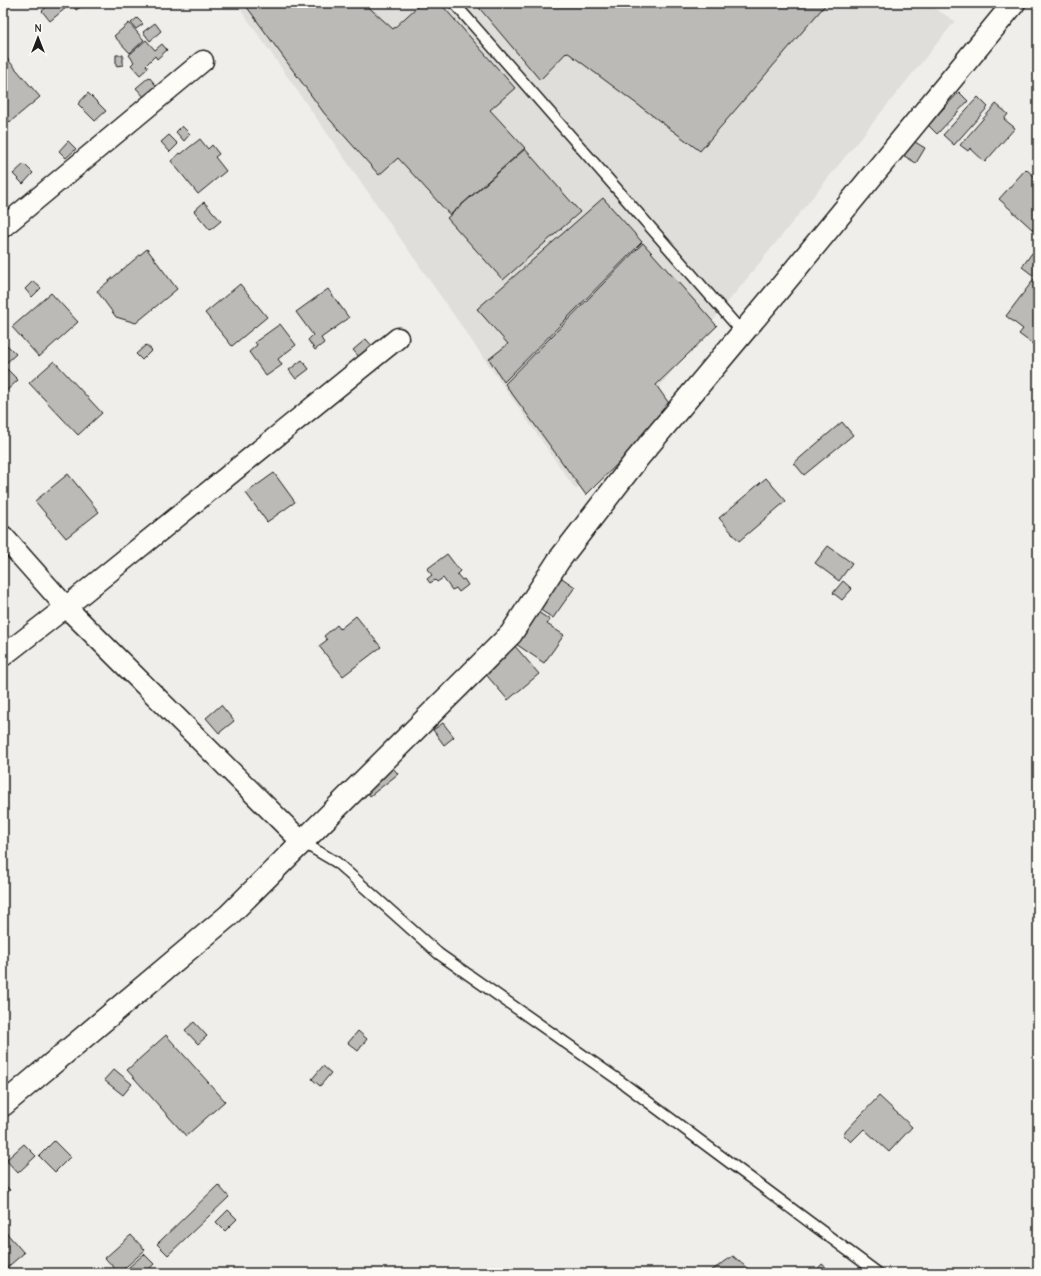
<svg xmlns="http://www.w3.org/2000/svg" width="1041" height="1276" font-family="'Comic Neue',sans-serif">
<rect width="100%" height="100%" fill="#f0eeea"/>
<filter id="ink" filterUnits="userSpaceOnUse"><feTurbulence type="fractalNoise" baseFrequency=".025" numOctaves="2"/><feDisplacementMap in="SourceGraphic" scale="8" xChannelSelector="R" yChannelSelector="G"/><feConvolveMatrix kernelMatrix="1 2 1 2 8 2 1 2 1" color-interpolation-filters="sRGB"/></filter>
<g filter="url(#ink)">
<path fill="#e0deda" d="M 236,3 L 926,3 L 955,21 L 576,490 Z"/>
<path fill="#bbbab6" stroke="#1c1c1c" d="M 51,3 L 63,3 L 67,7 L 50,21 L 42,11 Z
M 72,3 L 86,3 L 76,10 Z
M 244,3 L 364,3 L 393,29 L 418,6 L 415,3 L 440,3 L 515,88 L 490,110 L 525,148 L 450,215 L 398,158 L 379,175 L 324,113 Z
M 475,3 L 827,3 L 700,151 L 567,52 L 540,80 Z
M 137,18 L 143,24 L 136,29 L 131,23 Z
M 129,23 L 144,40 L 130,53 L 114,36 Z
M 155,23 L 161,31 L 150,41 L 143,32 Z
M 146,40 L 155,50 L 162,44 L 167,50 L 157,59 L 155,56 L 146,65 L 148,68 L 140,75 L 131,65 L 134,62 L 129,55 Z
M 4,55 L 40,97 L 10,122 L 3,114 L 3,56 Z
M 116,55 L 123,55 L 123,65 L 116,66 Z
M 149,77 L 159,89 L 146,99 L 136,88 Z
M 959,92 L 968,101 L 937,134 L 928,125 Z
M 88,93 L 106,111 L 95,121 L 78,104 Z
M 978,97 L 988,107 L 954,145 L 943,135 Z
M 996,104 L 1008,114 L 1004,119 L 1015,128 L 985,162 L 970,148 L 968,151 L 960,145 Z
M 182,126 L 190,134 L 184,141 L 176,132 Z
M 169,135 L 178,144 L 170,152 L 161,142 Z
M 200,139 L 208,149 L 212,145 L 219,154 L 215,157 L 226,171 L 198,194 L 171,161 L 180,153 L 181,154 Z
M 910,139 L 925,148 L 916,163 L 901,154 Z
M 68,141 L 76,149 L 66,158 L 59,151 Z
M 525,149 L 580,212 L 503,280 L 447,218 Z
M 24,164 L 33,173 L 23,184 L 13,174 Z
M 1026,169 L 1038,180 L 1038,225 L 1033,230 L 999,199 Z
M 603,198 L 642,242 L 504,382 L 489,359 L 508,344 L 477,309 Z
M 204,202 L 221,221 L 210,230 L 194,211 Z
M 643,243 L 717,326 L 656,385 L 673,409 L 586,495 L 505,384 Z
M 147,249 L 177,289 L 136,323 L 116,317 L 97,291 Z
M 1032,253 L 1038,257 L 1038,279 L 1022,267 Z
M 1034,279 L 1038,282 L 1038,348 L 1019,334 L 1023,329 L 1006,316 Z
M 33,281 L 41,288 L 32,297 L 25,289 Z
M 240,284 L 267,317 L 232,346 L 205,313 Z
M 328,289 L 349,318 L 321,338 L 324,343 L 315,350 L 308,340 L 313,335 L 296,312 Z
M 51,293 L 78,322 L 39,357 L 12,327 Z
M 280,324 L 296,345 L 278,359 L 282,365 L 266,376 L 249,352 L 257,345 L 255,342 Z
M 366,339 L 374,348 L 361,359 L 353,350 Z
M 3,341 L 16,354 L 3,366 Z
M 146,345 L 152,350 L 142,360 L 136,354 Z
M 302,360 L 309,369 L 296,379 L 289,370 Z
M 54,361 L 102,413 L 78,435 L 29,383 Z
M 4,366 L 18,380 L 3,394 L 3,367 Z
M 842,422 L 853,435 L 804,475 L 794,463 Z
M 274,473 L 295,502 L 267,522 L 246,493 Z
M 68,474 L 99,512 L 66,538 L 35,501 Z
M 766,478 L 786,501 L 739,541 L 719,518 Z
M 828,546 L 852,563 L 839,581 L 815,563 Z
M 447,554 L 460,571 L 457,574 L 462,580 L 464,579 L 468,585 L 459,592 L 456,588 L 452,590 L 443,578 L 437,582 L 435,580 L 430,583 L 427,579 L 432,575 L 427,569 Z
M 556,574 L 575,587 L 553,618 L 534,606 Z
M 843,581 L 852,589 L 842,600 L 833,593 Z
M 538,612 L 550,620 L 547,624 L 564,635 L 544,663 L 516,644 Z
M 356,616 L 381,647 L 343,676 L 319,646 L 327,640 L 324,636 L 337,625 L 340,629 Z
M 514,645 L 539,674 L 508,700 L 482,670 L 499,660 L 508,653 L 506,651 Z
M 221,705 L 234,721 L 219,733 L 206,718 Z
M 443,723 L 454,737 L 444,745 L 433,730 Z
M 389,763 L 398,774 L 370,796 L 362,785 Z
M 194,1022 L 207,1036 L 198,1044 L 185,1030 Z
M 358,1031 L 367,1039 L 358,1051 L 348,1043 Z
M 166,1035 L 225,1101 L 186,1136 L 127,1070 Z
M 323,1066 L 331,1073 L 320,1086 L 312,1079 Z
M 114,1069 L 132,1084 L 123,1095 L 104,1080 Z
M 879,1096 L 912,1127 L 889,1152 L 864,1129 L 851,1142 L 843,1134 Z
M 54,1141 L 70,1157 L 55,1172 L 39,1156 Z
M 24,1144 L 36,1156 L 18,1173 L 6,1160 Z
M 3,1183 L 10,1190 L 3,1196 Z
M 218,1185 L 229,1197 L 168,1255 L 157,1244 Z
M 228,1210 L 237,1219 L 225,1231 L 216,1222 Z
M 3,1229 L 24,1253 L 3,1271 Z
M 131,1235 L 145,1250 L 119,1273 L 105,1258 Z
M 144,1254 L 154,1264 L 145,1273 L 134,1273 L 129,1267 Z
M 733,1256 L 753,1273 L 708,1273 Z
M 822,1264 L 833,1273 L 814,1273 Z"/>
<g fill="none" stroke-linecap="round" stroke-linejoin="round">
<g stroke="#1c1c1c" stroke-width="13">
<path id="service" d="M 454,3 L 743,333
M 302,842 L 336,862 L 439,954 L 620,1081 L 878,1273"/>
</g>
<g stroke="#1c1c1c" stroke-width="23">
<path id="minor" d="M 3,227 L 203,61
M 3,536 L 66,607 L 302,842
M 3,656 L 66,607 L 398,338"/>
</g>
<g stroke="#1c1c1c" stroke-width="25">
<path id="tertiary" d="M 3,1105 L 228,916 L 511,634 L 559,560 L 637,459 L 775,294 L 1014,3"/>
</g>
<use href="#service" stroke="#fdfcf7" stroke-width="10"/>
<use href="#minor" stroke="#fdfcf7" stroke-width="20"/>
<use href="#tertiary" stroke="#fdfcf7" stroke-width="22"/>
</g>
</g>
<rect width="1041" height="1276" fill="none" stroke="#fdfcf7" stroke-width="16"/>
<rect x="8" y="8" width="1025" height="1260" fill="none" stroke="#1c1c1c" stroke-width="1.5" filter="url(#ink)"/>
<g transform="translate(38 38)" stroke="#fdfcf7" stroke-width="3" paint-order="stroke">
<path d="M0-3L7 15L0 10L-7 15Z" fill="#1c1c1c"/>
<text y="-6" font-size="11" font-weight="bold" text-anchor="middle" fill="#1c1c1c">N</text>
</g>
</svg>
